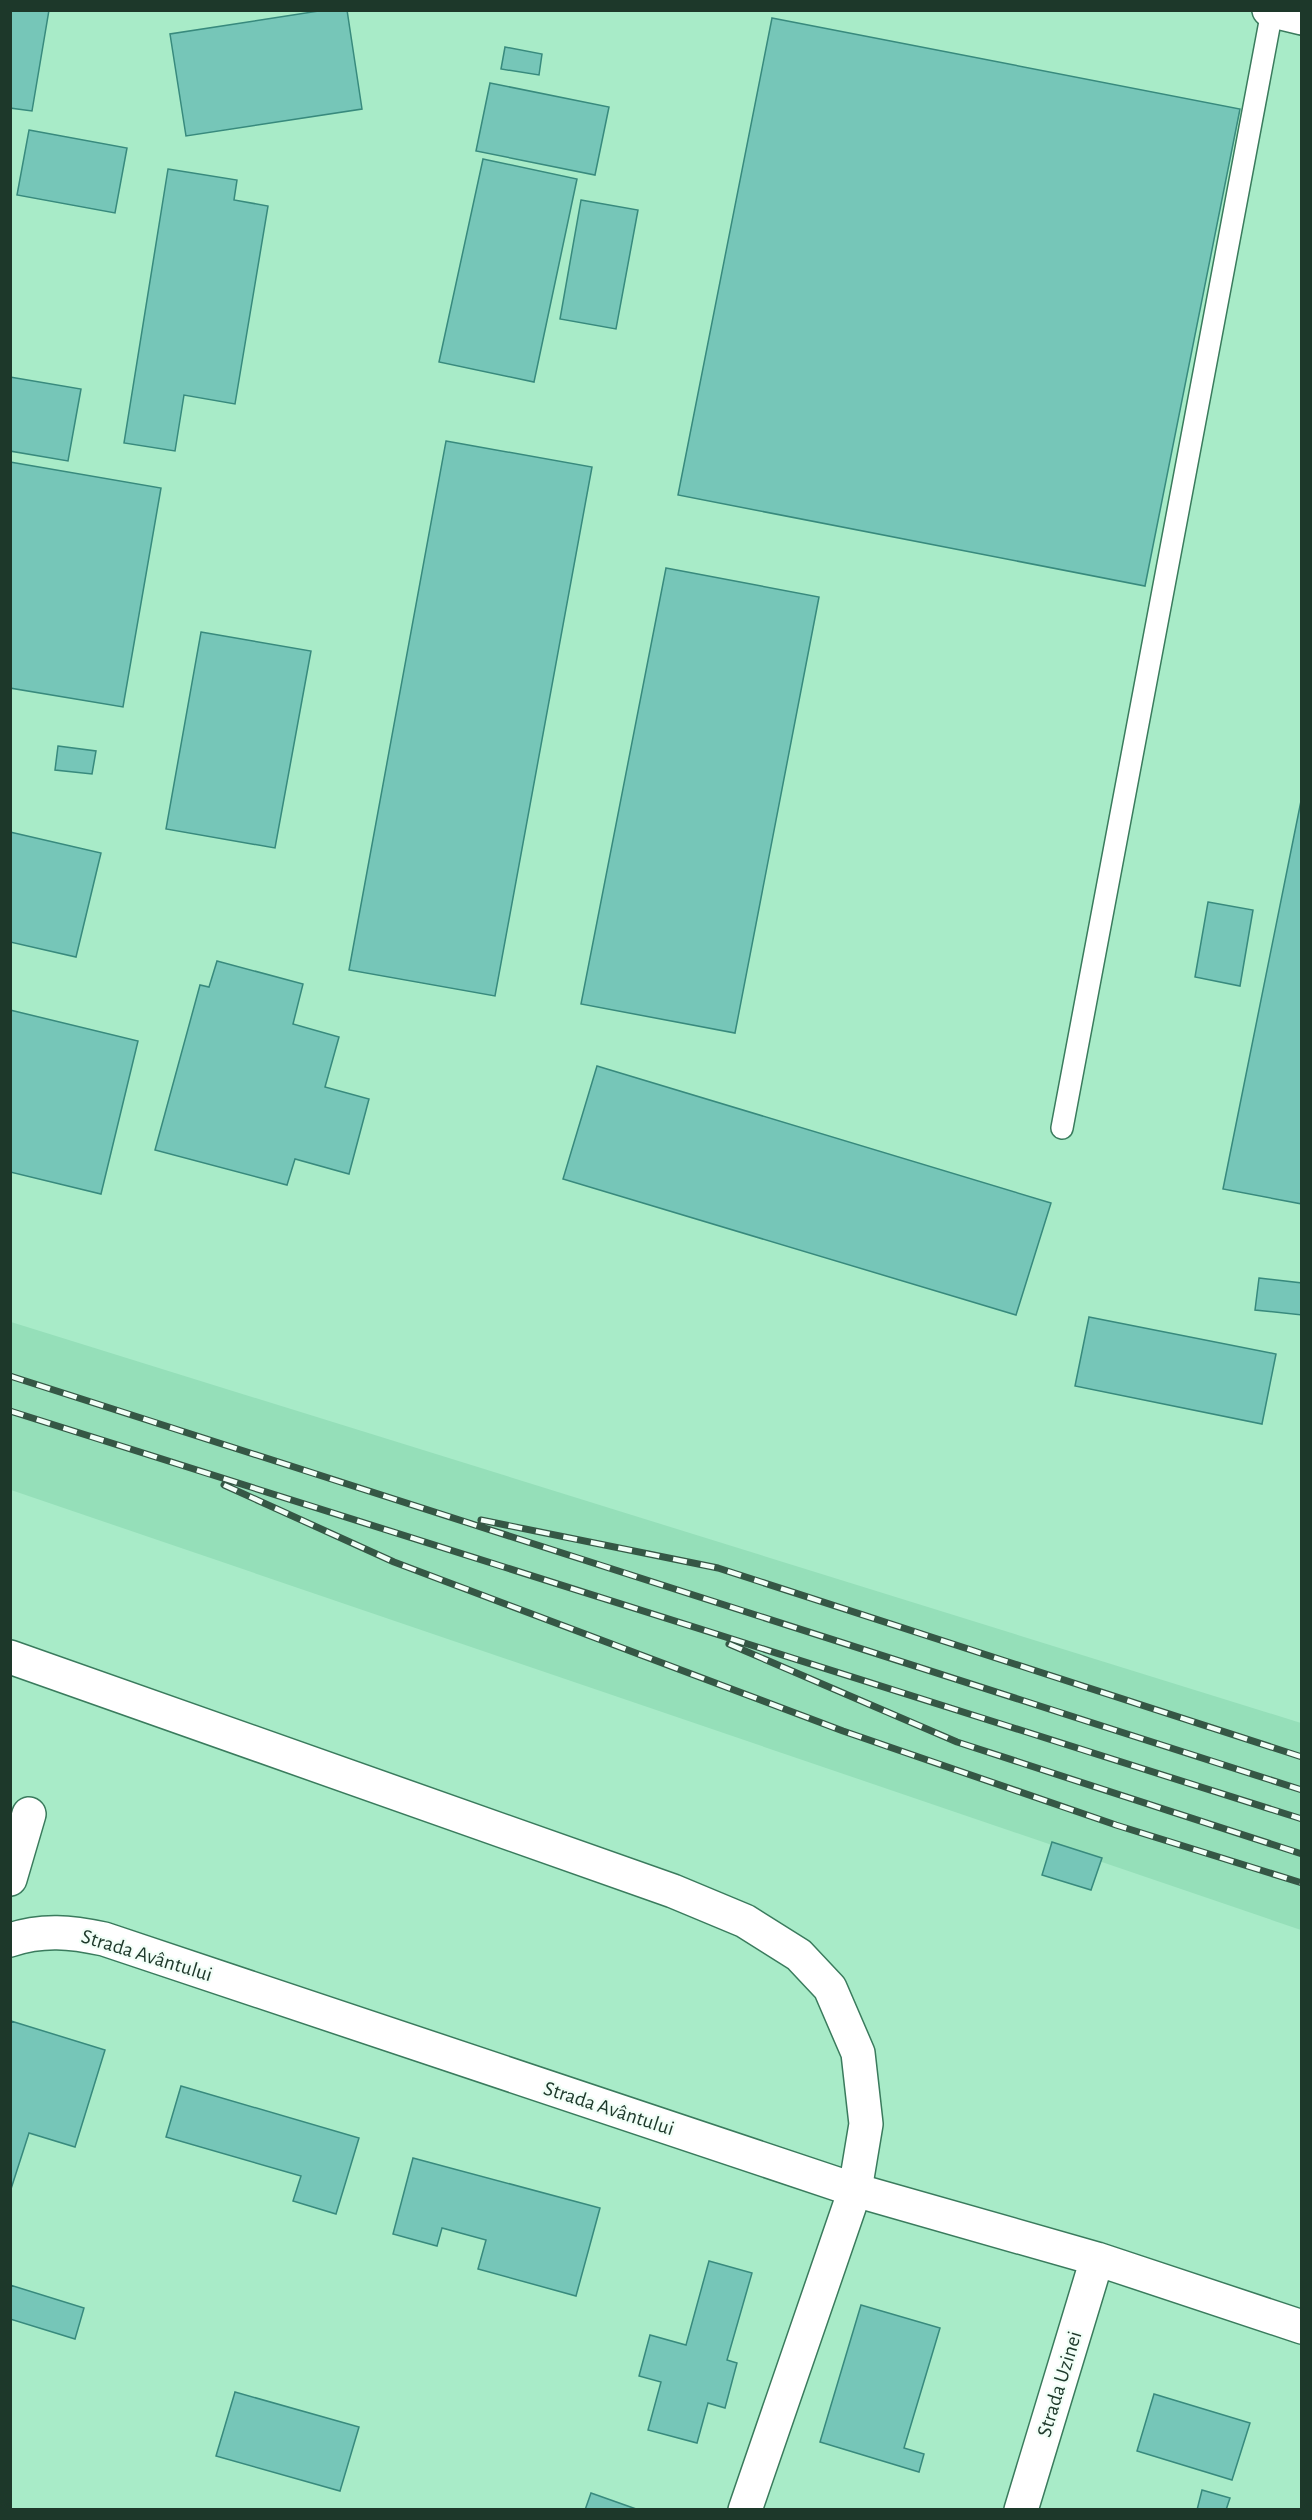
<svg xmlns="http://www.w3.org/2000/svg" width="1312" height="2520" font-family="'Alegreya Sans',sans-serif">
<rect width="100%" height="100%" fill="#a8ebc8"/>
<path fill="#95dfb9" d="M 11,1322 L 1301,1723 L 1301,1930 L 11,1490 Z"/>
<path fill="#76c6b8" stroke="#388a7d" stroke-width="1.5" d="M 10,10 L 49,10 L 32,111 L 10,108 Z
M 325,10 L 347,10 L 362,109 L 186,136 L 170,34 Z
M 772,18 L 1240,109 L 1145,586 L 678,495 Z
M 505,47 L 542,54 L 539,75 L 501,69 Z
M 490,83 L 609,107 L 595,175 L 476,151 Z
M 29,130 L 127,148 L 115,213 L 17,195 Z
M 483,159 L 577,179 L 534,382 L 439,362 Z
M 168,169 L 237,180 L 234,200 L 268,206 L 235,404 L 184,395 L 175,451 L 124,443 Z
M 581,200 L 638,210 L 616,329 L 560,319 Z
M 10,377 L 81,389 L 68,461 L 10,451 Z
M 446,441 L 592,467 L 495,996 L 349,970 Z
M 10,462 L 161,488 L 123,707 L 10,688 Z
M 666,568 L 819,597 L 735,1033 L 581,1004 Z
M 201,632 L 311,651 L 275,848 L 166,829 Z
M 58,746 L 96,751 L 92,774 L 55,770 Z
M 1302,796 L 1302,1204 L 1223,1189 Z
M 10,832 L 101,853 L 76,957 L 10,942 Z
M 1208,902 L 1253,910 L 1240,986 L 1195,977 Z
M 217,961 L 303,984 L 293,1024 L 339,1037 L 325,1087 L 369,1099 L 349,1174 L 295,1159 L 287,1185 L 155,1150 L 200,985 L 209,987 Z
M 10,1010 L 138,1041 L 101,1194 L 10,1172 Z
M 597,1066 L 1051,1203 L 1016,1315 L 563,1179 Z
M 1259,1278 L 1302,1283 L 1302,1315 L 1255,1310 Z
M 1089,1317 L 1276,1354 L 1262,1424 L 1075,1386 Z
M 1052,1842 L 1102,1858 L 1091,1890 L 1042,1875 Z
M 11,2021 L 105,2050 L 75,2147 L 29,2133 L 10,2192 Z
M 181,2086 L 359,2138 L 336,2214 L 293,2201 L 301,2176 L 166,2137 Z
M 413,2158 L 600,2208 L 576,2296 L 478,2269 L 486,2240 L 442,2228 L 437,2246 L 393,2234 Z
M 709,2261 L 752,2273 L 727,2360 L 737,2363 L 725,2408 L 708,2403 L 697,2443 L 648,2430 L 661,2382 L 639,2376 L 650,2335 L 686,2345 Z
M 10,2285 L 84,2308 L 75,2339 L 10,2319 Z
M 861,2305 L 940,2328 L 904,2448 L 924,2454 L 919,2472 L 820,2442 Z
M 235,2392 L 359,2427 L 340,2491 L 216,2456 Z
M 1154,2394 L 1250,2423 L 1232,2480 L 1137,2451 Z
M 1202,2490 L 1230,2498 L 1226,2510 L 1197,2510 Z
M 591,2493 L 639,2510 L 585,2510 Z"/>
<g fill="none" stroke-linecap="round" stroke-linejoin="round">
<g stroke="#3a7b5d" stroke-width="24">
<path id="service" d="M 1062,1128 L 1272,11"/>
</g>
<g stroke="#3a7b5d" stroke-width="36">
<path id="minor" d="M 10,1879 L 29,1814
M 10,1940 C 43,1929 71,1932 104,1939 L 855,2190 L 1097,2259 L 1302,2327
M 1021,2510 L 1097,2259"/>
</g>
<g stroke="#3a7b5d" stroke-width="36">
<path id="secondary" d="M 10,1657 L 673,1891 L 745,1921 L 799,1955 L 830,1988 L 858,2053 L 866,2124 L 855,2190 L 745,2510"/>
</g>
<g stroke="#3a7b5d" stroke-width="36">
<path id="primary" d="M 1269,10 L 1302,18"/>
</g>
<use href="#service" stroke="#fff" stroke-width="21"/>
<use href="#minor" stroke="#fff" stroke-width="33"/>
<use href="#secondary" stroke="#fff" stroke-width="33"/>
<use href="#primary" stroke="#fff" stroke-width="33"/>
<g stroke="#355745" stroke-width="7">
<path id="rail" d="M 10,1376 L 1302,1790
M 10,1411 L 1302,1819
M 224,1485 L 394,1562 L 843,1731 L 1116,1825 L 1302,1883
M 481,1520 L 718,1568 L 1302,1757
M 729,1644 L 957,1742 L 1302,1854"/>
</g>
<use href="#rail" stroke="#f1fef7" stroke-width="4.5" stroke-dasharray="14" stroke-linecap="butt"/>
</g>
<g text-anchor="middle" stroke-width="4.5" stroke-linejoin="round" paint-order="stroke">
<g font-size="21" fill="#1d382a" stroke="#f1fef7">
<text transform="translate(147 1955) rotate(17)" y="7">Strada Avântului</text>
<text transform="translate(609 2108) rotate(18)" y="7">Strada Avântului</text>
<text transform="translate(1059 2384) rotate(-73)" y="7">Strada Uzinei</text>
</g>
</g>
<rect width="1312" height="2520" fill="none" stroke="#1d382a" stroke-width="24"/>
</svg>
